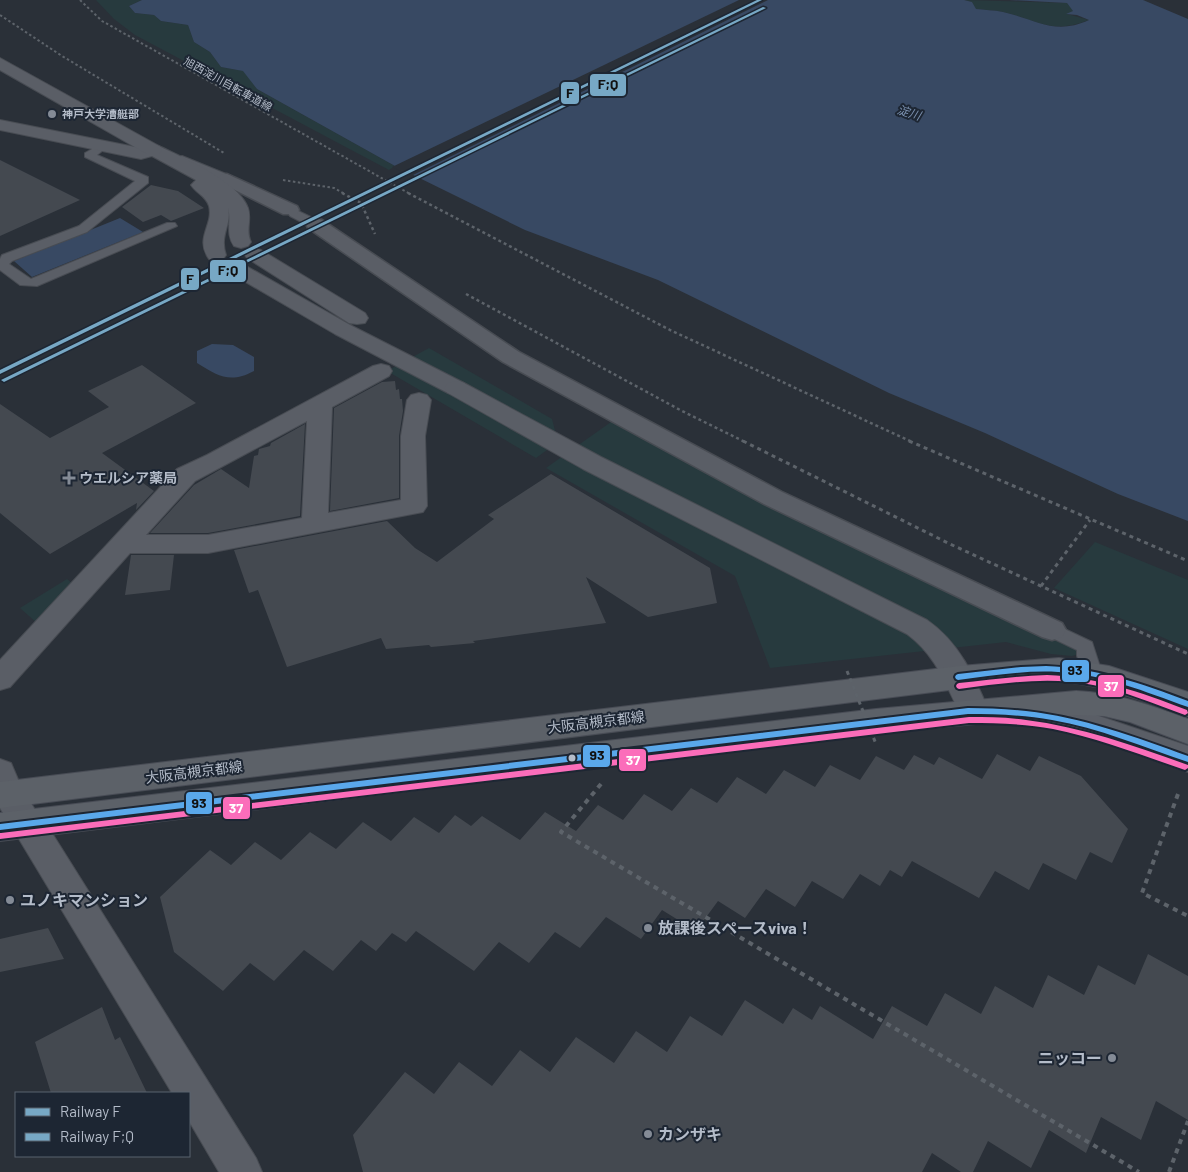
<svg xmlns="http://www.w3.org/2000/svg" width="1188" height="1172" font-family="Barlow,'Noto Sans JP',sans-serif">
<rect width="100%" height="100%" fill="#2a3038"/>
<path fill="#273a3e" d="M 96,0 L 142,0 L 129,6 L 135,13 L 154,15 L 161,21 L 188,25 L 194,42 L 210,52 L 221,67 L 244,71 L 257,89 L 395,166 L 389,170 L 135,35 L 114,19 Z
M 964,0 L 1067,3 L 1074,11 L 1067,14 L 1089,20 C 1050,35 1039,20 1003,12 C 994,10 984,10 975,9 L 972,2 Z
M 429,348 L 552,419 L 558,442 L 536,458 L 387,371 Z
M 611,422 L 774,509 L 1083,653 L 1072,656 L 1051,654 L 1006,642 L 770,668 L 735,576 L 546,468 Z
M 1095,542 L 1188,580 L 1188,649 L 1054,588 Z
M 67,579 L 73,584 L 37,623 L 20,608 Z"/>
<path fill="#384963" d="M 142,0 L 964,0 L 972,2 L 976,9 C 984,10 994,10 1003,12 C 1036,19 1054,36 1089,20 L 1077,15 L 1066,14 L 1073,11 L 1067,3 L 1009,0 L 1143,0 L 1188,19 L 1188,521 L 1118,494 L 985,433 L 889,393 L 658,280 L 525,230 L 395,166 L 257,89 L 243,71 L 221,67 L 210,52 L 194,42 L 188,25 L 161,21 L 154,15 L 135,13 L 129,6 Z
M 120,218 L 143,232 L 32,277 L 14,261 Z
M 212,344 L 233,345 L 254,357 L 254,371 C 230,384 218,376 197,363 L 197,351 Z"/>
<path fill="#2a3038" d="M 739,0 L 768,0 L 411,176 L 392,167 Z"/>
<path fill="#444950" d="M 0,160 L 80,200 L 0,236 Z
M 151,185 L 178,191 L 204,208 L 171,221 L 161,215 L 143,222 L 122,207 Z
M 142,365 L 196,403 L 102,453 L 154,491 L 136,510 L 137,503 L 50,554 L 0,513 L 0,404 L 50,438 L 109,407 L 88,391 Z
M 395,381 L 396,390 L 399,389 L 400,399 L 402,399 L 403,411 L 399,436 L 399,498 L 330,511 L 334,408 L 382,382 Z
M 305,424 L 300,516 L 208,533 L 150,533 L 194,485 L 221,469 L 249,488 L 254,456 L 258,455 L 259,449 L 270,446 L 271,443 Z
M 551,474 L 710,568 L 717,603 L 648,617 L 586,577 L 606,623 L 473,641 L 475,643 L 431,647 L 429,645 L 386,649 L 381,638 L 287,667 L 258,590 L 249,593 L 234,550 L 387,521 L 415,548 L 437,562 L 494,519 L 488,515 Z
M 131,555 L 174,555 L 170,590 L 125,595 Z
M 997,754 L 1030,771 L 1039,756 L 1081,776 L 1128,829 L 1112,863 L 1090,852 L 1076,880 L 1043,863 L 1029,890 L 995,871 L 979,898 L 912,861 L 902,877 L 890,870 L 880,886 L 860,874 L 843,899 L 812,881 L 795,907 L 766,889 L 745,918 L 718,901 L 696,931 L 662,910 L 641,939 L 606,917 L 580,948 L 555,932 L 529,963 L 499,942 L 474,971 L 416,931 L 406,942 L 392,933 L 376,951 L 361,940 L 333,971 L 304,950 L 274,981 L 250,963 L 223,991 L 174,952 L 160,897 L 210,850 L 231,865 L 255,842 L 281,860 L 310,832 L 336,849 L 363,822 L 391,841 L 414,817 L 439,833 L 455,815 L 471,826 L 482,816 L 520,840 L 545,812 L 576,831 L 598,805 L 623,820 L 644,794 L 672,811 L 691,788 L 717,803 L 737,777 L 766,794 L 784,770 L 815,787 L 830,765 L 860,780 L 876,756 L 904,770 L 914,755 L 934,765 L 939,757 L 982,779 Z
M 48,928 L 64,959 L 0,972 L 0,939 Z
M 1148,954 L 1188,976 L 1188,1120 L 1156,1101 L 1141,1140 L 1101,1117 L 1086,1153 L 1049,1130 L 1031,1168 L 988,1141 L 973,1172 L 961,1172 L 932,1153 L 922,1172 L 363,1172 L 353,1135 L 405,1072 L 434,1094 L 459,1062 L 492,1086 L 520,1050 L 550,1072 L 576,1037 L 614,1063 L 636,1031 L 667,1052 L 690,1016 L 722,1036 L 745,1000 L 783,1024 L 793,1008 L 812,1020 L 820,1006 L 873,1039 L 892,1006 L 927,1026 L 945,993 L 981,1014 L 995,986 L 1033,1008 L 1048,975 L 1084,995 L 1098,965 L 1135,985 Z
M 102,1007 L 115,1040 L 120,1037 L 147,1093 L 51,1093 L 35,1042 Z"/>
<g fill="none" stroke-linecap="round" stroke-linejoin="round">
<g stroke="#484c53" stroke-width="2">
<path id="service" d="M 101,144 L 107,147 L 97,155 L 148,177 L 148,183 L 87,232 L 12,261 L 9,264 L 31,279 L 167,223 L 175,223 L 177,226 L 37,286 L 20,285 L 0,270 L 0,259 L 2,255 L 79,226 L 135,181 L 85,157 L 85,153 Z
M 182,156 L 231,176 L 233,179 L 227,183 L 223,182 L 178,161 L 178,157 Z
M 294,209 L 319,221 L 321,224 L 319,227 L 311,227 L 290,216 L 288,213 L 290,210 Z
M 1052,623 L 1092,642 L 1102,673 L 1100,678 L 1093,680 L 1086,678 L 1077,656 L 1077,650 L 1046,635 L 1043,630 L 1046,625 Z"/>
</g>
<g stroke="#484c53" stroke-width="3">
<path id="pedestrian" d="M 227,174 L 297,206 L 299,210 L 297,214 L 283,214 L 221,183 L 218,179 L 221,175 Z
M 315,218 L 322,220 L 519,352 L 782,492 L 1062,623 L 1066,630 L 1062,637 L 1052,640 L 1042,637 L 764,504 L 503,362 L 308,228 L 306,224 L 308,220 Z"/>
</g>
<g stroke="#484c53" stroke-width="2">
<path id="minor" d="M 0,120 L 140,148 L 153,145 L 159,146 C 183,158 238,181 248,208 C 252,220 245,231 251,242 L 248,246 L 241,248 L 234,246 C 225,233 232,222 228,208 C 232,225 219,235 226,255 L 223,259 L 216,261 L 209,259 C 194,238 214,225 209,206 C 206,196 196,193 191,185 L 196,180 L 152,156 L 141,159 L 0,130 Z
M 254,248 L 261,250 L 365,313 L 368,318 L 365,323 L 357,324 L 349,323 L 247,258 L 244,254 L 247,250 Z
M 232,260 L 239,262 L 350,325 L 464,383 L 468,388 L 464,393 L 456,395 L 448,393 L 335,334 L 225,270 L 222,266 L 225,262 Z
M 381,364 L 389,366 L 392,371 L 389,376 L 332,407 L 328,513 L 401,500 L 401,436 L 407,400 L 411,395 L 419,393 L 427,395 L 431,400 L 425,436 L 427,506 L 423,512 L 208,553 L 130,553 L 10,687 L 0,690 L 0,660 L 177,469 L 207,455 L 373,366 ZM 307,421 L 302,518 L 208,535 L 146,535 L 195,481 Z
M 1014,699 L 1081,710 L 1188,746 L 1188,772 L 1081,734 L 1003,719 L 999,711 L 1003,703 Z
M 0,759 L 11,763 L 22,789 L 44,824 L 40,834 L 28,838 L 16,834 L 0,808 Z"/>
</g>
<g stroke="#484c53" stroke-width="2">
<path id="tertiary" d="M 0,58 L 159,146 L 162,150 L 159,154 L 147,154 L 0,70 Z
M 456,381 L 464,383 L 601,457 L 927,620 C 959,642 974,676 989,711 L 985,719 L 974,723 L 963,719 C 946,687 938,657 907,634 L 583,469 L 448,393 L 444,388 L 448,383 Z
M 28,810 L 40,814 L 256,1158 L 262,1172 L 219,1172 L 189,1121 L 189,1093 L 172,1093 L 16,834 L 12,824 L 16,814 Z"/>
</g>
<g stroke="#484c55" stroke-width="2">
<path id="primary" d="M 1059,658 L 1109,666 L 1188,692 L 1188,716 C 1129,697 1086,677 1022,681 L 0,808 L 0,782 L 960,666 Z
M 1076,691 C 1117,693 1150,705 1188,719 L 1188,744 L 1130,722 L 1104,716 L 1076,715 L 876,733 L 0,841 L 0,813 L 876,709 Z"/>
</g>
<path stroke="#5d636a" stroke-width="2" stroke-dasharray="2.5 2.5" stroke-linecap="butt" d="M 80,0 L 102,21 L 410,194
M 0,15 L 62,56 L 224,153
M 283,180 L 334,188 L 345,194"/>
<path stroke="#5d636a" stroke-width="2.5" stroke-dasharray="3 3" stroke-linecap="butt" d="M 342,193 L 361,203 L 375,234
M 408,193 L 670,330 L 912,442
M 466,294 L 682,411 L 745,442"/>
<path stroke="#5d636a" stroke-width="3" stroke-dasharray="4 4" stroke-linecap="butt" d="M 743,441 L 950,544 L 1188,654
M 909,441 L 1188,561
M 1041,586 L 1090,520"/>
<path stroke="#5d636a" stroke-width="4" stroke-dasharray="5 5" stroke-linecap="butt" d="M 601,784 L 561,832 L 1139,1172
M 1178,794 L 1142,893 L 1188,916
M 1169,1172 L 1188,1121"/>
<use href="#service" fill="#5a5e66" fill-rule="evenodd"/>
<use href="#pedestrian" fill="#5a5e66" fill-rule="evenodd"/>
<use href="#minor" fill="#5a5e66" fill-rule="evenodd"/>
<use href="#tertiary" fill="#5a5e66" fill-rule="evenodd"/>
<use href="#primary" fill="#5c6168" fill-rule="evenodd"/>
<path stroke="#5d636a" stroke-width="3" stroke-dasharray="4 4" stroke-linecap="butt" d="M 847,671 L 876,744"/>
<g stroke="#1d2633" stroke-width="4">
<path id="bus-1" d="M 1046,666 C 1096,668 1141,683 1188,701 L 1188,707 C 1145,692 1104,674 1058,672 C 1025,670 991,676 958,680 L 956,679 L 955,677 L 956,675 L 958,674 L 1021,667 Z
M 968,708 C 987,708 1006,709 1026,711 C 1082,717 1135,737 1188,756 L 1188,762 C 1143,747 1099,728 1052,720 C 1024,715 996,714 968,714 L 0,830 L 0,824 Z"/>
</g>
<g stroke="#1d2633" stroke-width="4">
<path id="bus-2" d="M 1047,675 C 1097,677 1141,692 1187,710 L 1188,713 L 1185,715 C 1154,704 1125,691 1093,685 C 1049,676 1004,683 959,689 L 957,688 L 956,686 L 957,684 L 959,683 C 988,680 1017,676 1047,675 Z
M 969,717 C 988,717 1007,717 1026,720 C 1082,727 1135,746 1188,765 L 1188,768 L 1185,770 C 1141,755 1098,738 1053,729 C 1025,724 997,723 969,723 L 0,839 L 0,833 L 1,833 Z"/>
</g>
<use href="#bus-1" fill="#5aa8eb" fill-rule="evenodd"/>
<use href="#bus-2" fill="#fb6dba" fill-rule="evenodd"/>
<g stroke="#1d2633" stroke-width="3">
<path id="rail-1" d="M 757,0 L 762,0 L 0,374 L 0,370 Z"/>
</g>
<g stroke="#1d2633" stroke-width="3">
<path id="rail-2" d="M 763,7 L 766,8 L 6,381 L 4,382 L 1,380 Z"/>
</g>
<use href="#rail-1" fill="#77a8c5" fill-rule="evenodd"/>
<use href="#rail-2" fill="#77a8c5" fill-rule="evenodd"/>
</g>
<g fill="#848b96" stroke="#1d2633" stroke-width="2">
<circle cx="52" cy="114" r="5"/>
<path d="M66.5 470.5h5v5h5v5h-5v5h-5v-5h-5v-5h5z"/>
<circle cx="10" cy="900" r="5"/>
<circle cx="648" cy="928" r="5"/>
<circle cx="1112" cy="1058" r="5"/>
<circle cx="648" cy="1134" r="5"/>
</g>
<circle fill="#b4bcc9" stroke="#1d2633" stroke-width="2" cx="572" cy="758" r="4.5"/>
<g text-anchor="middle" stroke-width="4" stroke-linejoin="round" paint-order="stroke">
<g font-size="11" fill="#b4bcc9" stroke="#1d2633">
<text transform="translate(228 84) rotate(29)" y="4">旭西淀川自転車道線</text>
</g>
<g font-size="11" font-weight="bold" fill="#b4bcc9" stroke="#1d2633" text-anchor="start">
<text x="62" y="118">神戸大学漕艇部</text>
</g>
<g font-size="12" font-style="italic" fill="#7c92b1" stroke="#1d2633">
<text transform="translate(909 113) rotate(17)" y="4">淀川</text>
</g>
<g font-size="14" font-weight="bold" fill="#b4bcc9" stroke="#1d2633" text-anchor="start">
<text x="79" y="483">ウエルシア薬局</text>
</g>
<g font-size="14" fill="#b4bcc9" stroke="#1d2633">
<text transform="translate(596 722) rotate(-7)" y="5">大阪高槻京都線</text>
<text transform="translate(194 772) rotate(-7)" y="5">大阪高槻京都線</text>
</g>
<g font-size="16" font-weight="bold" fill="#b4bcc9" stroke="#1d2633" text-anchor="start">
<text x="20" y="906">ユノキマンション</text>
<text x="658" y="934">放課後スペースviva！</text>
<text x="1102" y="1064" text-anchor="end">ニッコー</text>
<text x="658" y="1140">カンザキ</text>
</g>
</g>
<g stroke="#1d2633" stroke-width="2">
<rect x="589" y="73" width="38" height="24" rx="5" fill="#77a8c5"/>
<rect x="560" y="81" width="20" height="24" rx="5" fill="#77a8c5"/>
<rect x="209" y="259" width="38" height="24" rx="5" fill="#77a8c5"/>
<rect x="180" y="267" width="20" height="24" rx="5" fill="#77a8c5"/>
<rect x="1061" y="659" width="29" height="24" rx="5" fill="#5aa8eb"/>
<rect x="1097" y="674" width="28" height="24" rx="5" fill="#fb6dba"/>
<rect x="582" y="744" width="29" height="24" rx="5" fill="#5aa8eb"/>
<rect x="618" y="748" width="29" height="24" rx="5" fill="#fb6dba"/>
<rect x="185" y="791" width="28" height="24" rx="5" fill="#5aa8eb"/>
<rect x="222" y="796" width="29" height="24" rx="5" fill="#fb6dba"/>
</g>
<g font-size="14" text-anchor="middle" font-weight="bold" fill="#fff">
<text x="1111" y="691">37</text>
<text x="633" y="765">37</text>
<text x="236" y="813">37</text>
</g>
<g font-size="14" text-anchor="middle" font-weight="bold" fill="#111">
<text x="608" y="89">F;Q</text>
<text x="570" y="98">F</text>
<text x="228" y="275">F;Q</text>
<text x="190" y="284">F</text>
<text x="1075" y="675">93</text>
<text x="597" y="760">93</text>
<text x="199" y="808">93</text>
</g>
<rect x="15" y="1092" width="175" height="65" fill="#1d2633" stroke="#59626f"/>
<rect x="25" y="1108" width="25" height="8" fill="#77a8c5" stroke="#59626f"/>
<text x="60" y="1117" font-size="15" fill="#b4bcc9">Railway F</text>
<rect x="25" y="1133" width="25" height="8" fill="#77a8c5" stroke="#59626f"/>
<text x="60" y="1142" font-size="15" fill="#b4bcc9">Railway F;Q</text>
</svg>
